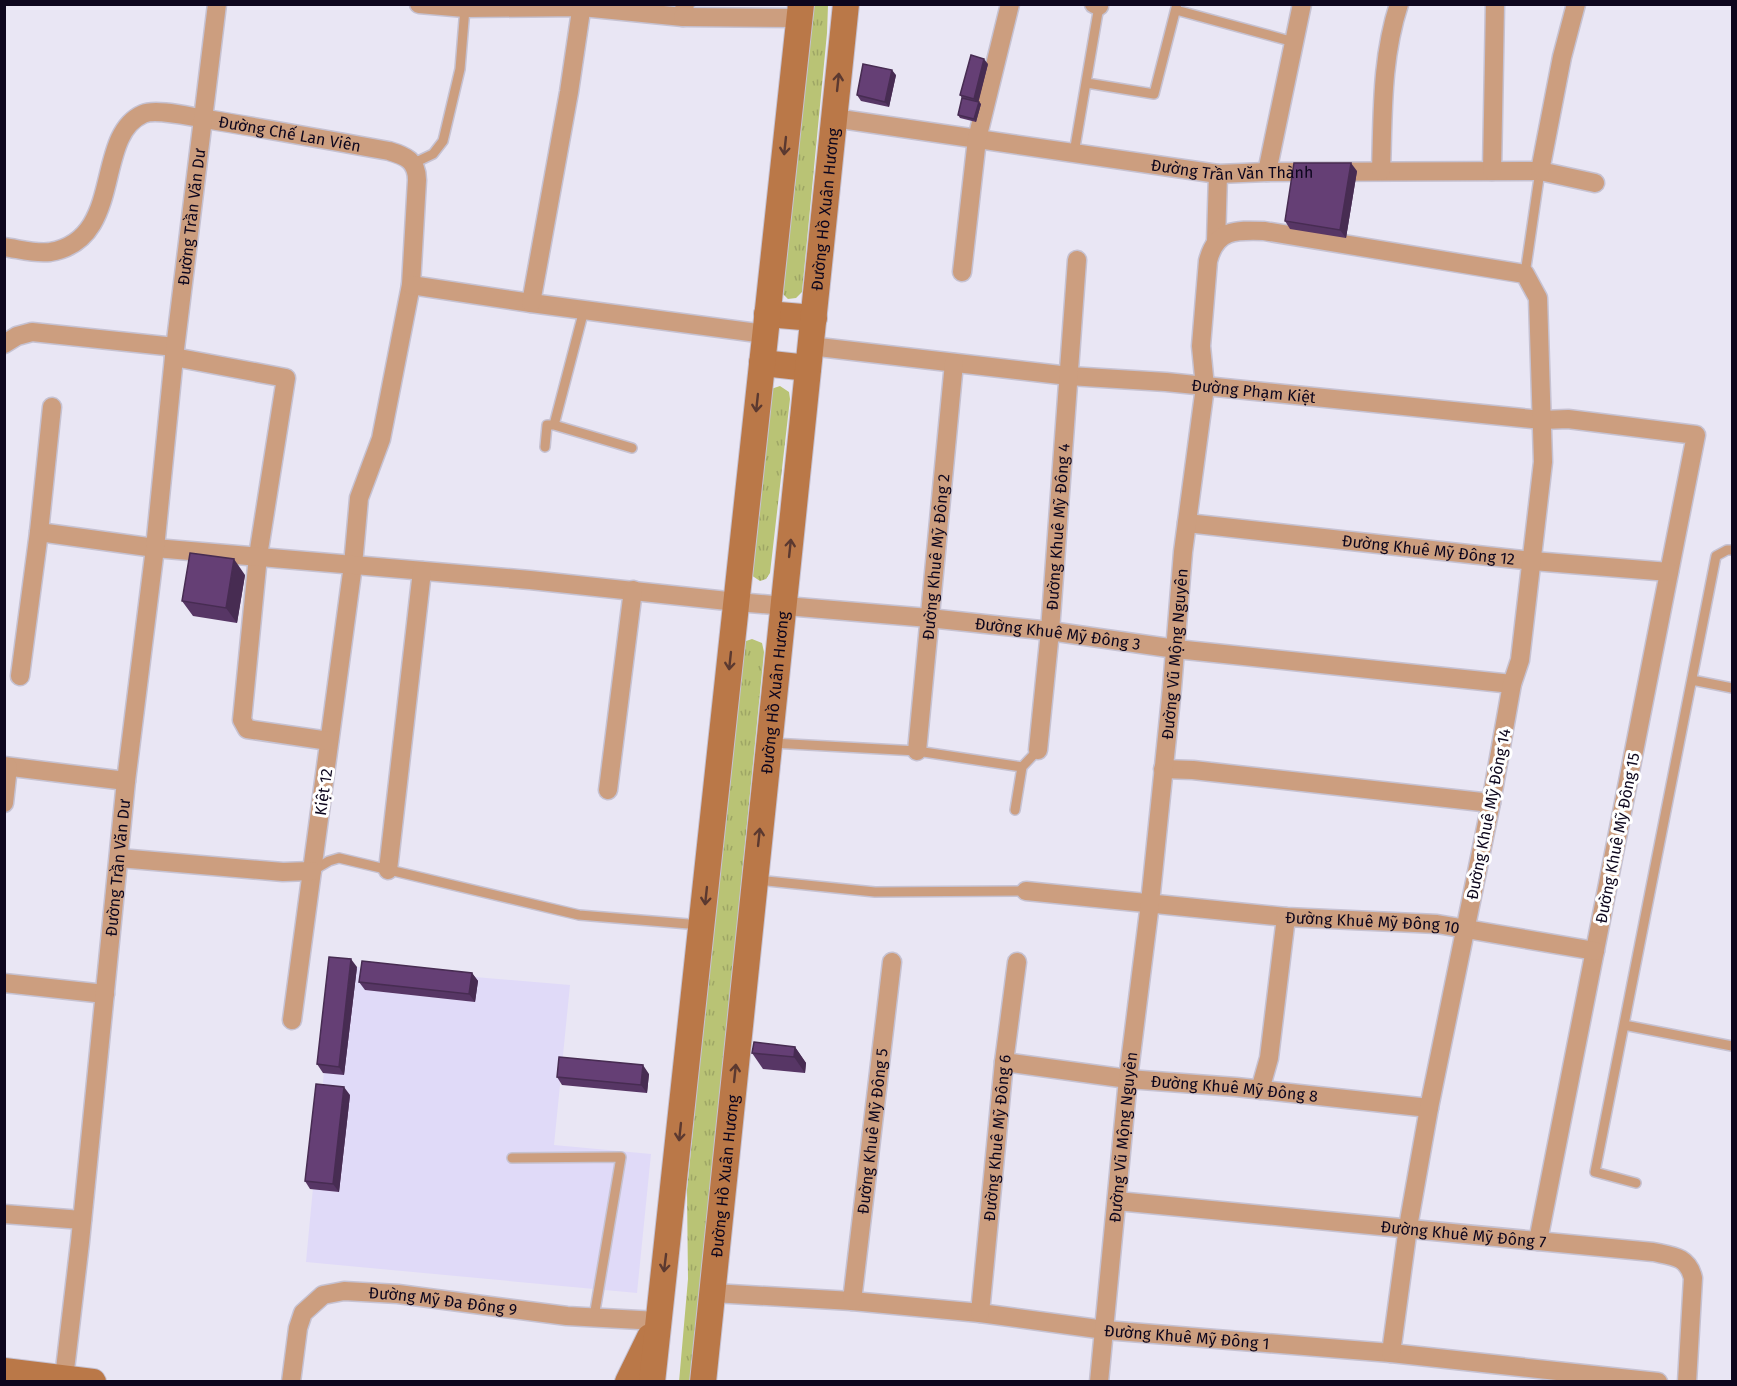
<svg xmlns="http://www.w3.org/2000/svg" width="1737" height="1386" font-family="'Fira Sans',sans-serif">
<defs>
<pattern id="grass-tufts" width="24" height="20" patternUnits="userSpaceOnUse" patternTransform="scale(1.5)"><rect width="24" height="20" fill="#b9c375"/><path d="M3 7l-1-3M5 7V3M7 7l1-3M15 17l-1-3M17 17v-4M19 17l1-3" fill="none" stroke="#9ea665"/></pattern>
</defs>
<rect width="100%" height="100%" fill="#e9e6f4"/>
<path fill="#e0daf8" d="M 334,965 L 570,985 L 554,1145 L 651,1154 L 637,1293 L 306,1262 Z"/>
<path fill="url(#grass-tufts)" d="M 808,5 L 828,5 L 827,33 L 802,292 L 796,298 L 788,299 L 781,292 Z
M 780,386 L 789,392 L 790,399 L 770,573 L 766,579 L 760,581 L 751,575 L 771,389 Z
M 752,639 L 762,643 L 764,652 L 692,1381 L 679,1382 L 688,1279 L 687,1190 L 740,652 L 743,642 Z"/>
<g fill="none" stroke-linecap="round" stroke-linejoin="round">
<g stroke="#c6c2d2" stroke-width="12">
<path id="service" d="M 1176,10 L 1294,42
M 1087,83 L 1154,94 L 1177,4
M 1074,153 L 1099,6
M 414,163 L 433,154 L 443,141 L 460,69 L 465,8
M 1525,274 L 1540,171
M 584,310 L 554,425 L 632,448
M 545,447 L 547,425 L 554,425
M 1692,680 L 1732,688
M 772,743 L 917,751 L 1022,767 L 1038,750
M 1015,810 L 1022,767
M 312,871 L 329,861 L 339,858 L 579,915 L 701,925
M 757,880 L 875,892 L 1026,891
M 1624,1025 L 1732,1046
M 512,1158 L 621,1157 L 594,1317
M 1636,1183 L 1595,1172 L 1716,556 L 1727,550 L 1732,550"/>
</g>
<g stroke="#c6c2d2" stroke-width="21">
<g id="minor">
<path d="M 419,4 L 465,8 L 582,7 L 683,17 L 685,4"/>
<path d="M 1094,4 L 1099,6 L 1099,4"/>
<path d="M 683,17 L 799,18"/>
<path id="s1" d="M 834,118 L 1218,174 L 1267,172 L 1540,171 L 1595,183"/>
<path d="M 1381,171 C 1383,114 1381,59 1399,4"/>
<path d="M 1492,171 L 1495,4"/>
<path d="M 1540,171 L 1562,57 L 1576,4"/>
<path d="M 1267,172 L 1302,4"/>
<path d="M 1216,242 L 1218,174"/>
<path id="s2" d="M 4,247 C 19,249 35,254 50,252 C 125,240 93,136 143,114 C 156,108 191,117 206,119 C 267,129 328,140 389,151 C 406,156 417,161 417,180 L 411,285 L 381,439 L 359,498 L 353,565 L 292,1020"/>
<path d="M 962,272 L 977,139 L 1010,4"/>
<path d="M 411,285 L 531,303 L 765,334"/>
<path d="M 531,303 L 569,92 L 582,4"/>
<path d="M 4,344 L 17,336 L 32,332 L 175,347"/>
<path id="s3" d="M 810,346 L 1069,376 L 1166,382 L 1542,420 L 1568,419 L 1696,435 L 1538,1241"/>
<path d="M 174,357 L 286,378 L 258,556 L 242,720 L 247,729 L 329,741"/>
<path id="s4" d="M 1187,523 L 1533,561 L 1669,572"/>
<path id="s5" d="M 39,532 L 155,548 L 530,580 L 737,602 L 929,618 L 1050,631 L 1176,649 L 1512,684"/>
<path d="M 20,676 L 39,532 L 52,407"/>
<path id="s6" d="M 1038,750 L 1050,631 L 1077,260"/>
<path id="s7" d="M 917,751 L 954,363"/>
<path d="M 4,766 L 126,781"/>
<path d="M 1163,769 L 1193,770 L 1491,803"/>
<path d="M 608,790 L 633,590"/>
<path d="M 4,803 L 8,767"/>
<path d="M 119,858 L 283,872 L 312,871"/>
<path d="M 388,870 L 422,571"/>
<path id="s8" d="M 1026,891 L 1286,917 L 1437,924 L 1595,951"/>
<path d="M 4,983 L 105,994"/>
<path id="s9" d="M 1004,1062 L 1128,1079 L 1236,1087 L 1429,1108"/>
<path d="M 1260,1090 L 1269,1058 L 1286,917"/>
<path id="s10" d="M 1117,1201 L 1653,1252 C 1672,1256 1688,1256 1693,1278 L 1687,1382"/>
<path d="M 4,1214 L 82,1220"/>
<path id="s11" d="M 713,1293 L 852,1301 L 980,1313 L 1105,1330 L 1391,1353 L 1658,1382"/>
<path id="s12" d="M 852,1301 L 892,962"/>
<path id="s13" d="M 980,1313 L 1004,1062 L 1017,962"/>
<path id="s14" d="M 64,1378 L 80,1242 L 126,781 L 155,548 L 174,357 L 217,4"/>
<path id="s15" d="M 291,1382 L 298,1328 L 303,1313 L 323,1295 L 344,1291 L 398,1294 L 567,1316 L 658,1321"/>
<path id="s16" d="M 1099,1382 L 1128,1079 L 1150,903 L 1172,688 L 1183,552 L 1205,387 L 1201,346 L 1208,261 C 1216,229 1236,230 1264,231 L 1525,274 L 1538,298 L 1543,462 L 1520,660 L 1512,684 L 1491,803 L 1429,1108 L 1408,1227 L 1391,1353"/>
</g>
</g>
<g stroke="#c6c2d2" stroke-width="28">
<g id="secondary">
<path d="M 767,314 L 814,318"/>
<path d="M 762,363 L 808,368"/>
<path d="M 4,1371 L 93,1382"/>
<path d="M 628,1382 L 650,1337"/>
<path d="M 652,1382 L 801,4"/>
<path id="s17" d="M 703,1382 L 846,4"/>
</g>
</g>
<use href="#service" stroke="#cc9e7f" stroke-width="9"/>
<use href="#minor" stroke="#cc9e7f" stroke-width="18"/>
<use href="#secondary" stroke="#ba7848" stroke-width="26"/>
</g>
<path fill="#573665" d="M 988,64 L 978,102 L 981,104 L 976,122 L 960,118 L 958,115 L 962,98 L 960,95 Z
M 896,75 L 889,107 L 861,101 L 857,95 Z
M 1357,171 L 1346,238 L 1290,229 L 1285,221 Z
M 245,575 L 237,623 L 193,616 L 182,601 Z
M 357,967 L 344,1075 L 323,1073 L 317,1064 Z
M 472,973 L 478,981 L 475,1002 L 365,990 L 359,982 Z
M 795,1047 L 806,1063 L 805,1073 L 763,1069 L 752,1053 Z
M 649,1074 L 647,1093 L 562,1085 L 557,1077 Z
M 350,1095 L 339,1192 L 310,1189 L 305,1181 Z"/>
<path fill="#472c52" d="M 984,59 L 988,64 L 978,104 L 974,99 Z
M 892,70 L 896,75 L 889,107 L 885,102 Z
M 979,102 L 981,104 L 976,122 L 974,119 Z
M 1351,163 L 1357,171 L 1346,238 L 1340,230 Z
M 234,559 L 245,575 L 237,623 L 226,608 Z
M 351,959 L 357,967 L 344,1075 L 339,1067 Z
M 472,973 L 478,981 L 475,1002 L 469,994 Z
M 795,1047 L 806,1063 L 805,1073 L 794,1057 Z
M 643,1065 L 649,1074 L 647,1093 L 641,1085 Z
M 344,1087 L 350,1095 L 339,1192 L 333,1184 Z"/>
<path fill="#653f75" stroke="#472c52" stroke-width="1.5" d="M 971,55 L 984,59 L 974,99 L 960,95 Z
M 863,64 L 892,70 L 885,102 L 857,95 Z
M 962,98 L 979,102 L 974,119 L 958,115 Z
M 1294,163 L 1351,163 L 1340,230 L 1285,221 Z
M 190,553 L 234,559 L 226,608 L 182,601 Z
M 329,957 L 351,959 L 339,1067 L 317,1064 Z
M 362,961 L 472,973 L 469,994 L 359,982 Z
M 754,1042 L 795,1047 L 794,1057 L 752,1053 Z
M 559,1057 L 643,1065 L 641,1085 L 557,1077 Z
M 316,1084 L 344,1087 L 333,1184 L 305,1181 Z"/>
<defs><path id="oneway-shaft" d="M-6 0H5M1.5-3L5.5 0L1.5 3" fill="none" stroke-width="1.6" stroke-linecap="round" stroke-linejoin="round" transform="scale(1.5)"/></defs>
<g stroke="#5b3930">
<use href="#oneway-shaft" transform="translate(838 82) rotate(-84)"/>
<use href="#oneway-shaft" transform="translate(785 146) rotate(96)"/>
<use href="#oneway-shaft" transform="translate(757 403) rotate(96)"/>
<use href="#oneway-shaft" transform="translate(790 548) rotate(-84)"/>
<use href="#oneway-shaft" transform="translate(730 661) rotate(96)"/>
<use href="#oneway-shaft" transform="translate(759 837) rotate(-84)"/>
<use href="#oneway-shaft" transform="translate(706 896) rotate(96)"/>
<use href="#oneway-shaft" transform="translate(735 1073) rotate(-84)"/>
<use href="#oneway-shaft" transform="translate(680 1132) rotate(96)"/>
<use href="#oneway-shaft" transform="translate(665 1263) rotate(97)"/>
</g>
<g text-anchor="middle" stroke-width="6" stroke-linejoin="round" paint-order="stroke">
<g font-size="16" fill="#0d061d" stroke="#fff">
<text dy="6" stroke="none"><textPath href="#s2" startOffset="372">Đường Chế Lan Viên</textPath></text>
<text dy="6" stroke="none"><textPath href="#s1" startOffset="402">Đường Trần Văn Thành</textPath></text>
<text dy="6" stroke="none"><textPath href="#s17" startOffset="1179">Đường Hồ Xuân Hương</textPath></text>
<text dy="6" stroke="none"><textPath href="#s14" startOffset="1168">Đường Trần Văn Dư</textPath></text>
<text dy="6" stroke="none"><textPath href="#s3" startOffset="446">Đường Phạm Kiệt</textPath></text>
<text dy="6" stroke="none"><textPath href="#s6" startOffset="224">Đường Khuê Mỹ Đông 4</textPath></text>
<text dy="6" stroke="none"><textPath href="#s4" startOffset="243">Đường Khuê Mỹ Đông 12</textPath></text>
<text dy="6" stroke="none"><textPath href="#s7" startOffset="195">Đường Khuê Mỹ Đông 2</textPath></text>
<text dy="6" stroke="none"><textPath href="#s5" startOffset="1024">Đường Khuê Mỹ Đông 3</textPath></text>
<text dy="6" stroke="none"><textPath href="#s16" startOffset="732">Đường Vũ Mộng Nguyên</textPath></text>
<text dy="6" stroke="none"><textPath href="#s17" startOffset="693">Đường Hồ Xuân Hương</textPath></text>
<text transform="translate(323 792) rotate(-82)" y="6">Kiệt 12</text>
<text transform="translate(1488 814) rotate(-79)" y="6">Đường Khuê Mỹ Đông 14</text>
<text transform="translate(1617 838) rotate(-79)" y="6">Đường Khuê Mỹ Đông 15</text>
<text dy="6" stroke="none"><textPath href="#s14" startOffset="513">Đường Trần Văn Dư</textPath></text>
<text dy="6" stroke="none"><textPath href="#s8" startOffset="348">Đường Khuê Mỹ Đông 10</textPath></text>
<text dy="6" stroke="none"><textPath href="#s9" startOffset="232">Đường Khuê Mỹ Đông 8</textPath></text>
<text dy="6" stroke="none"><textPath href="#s12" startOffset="171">Đường Khuê Mỹ Đông 5</textPath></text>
<text dy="6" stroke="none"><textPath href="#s16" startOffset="246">Đường Vũ Mộng Nguyên</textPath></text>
<text dy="6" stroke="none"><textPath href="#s13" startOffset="176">Đường Khuê Mỹ Đông 6</textPath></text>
<text dy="6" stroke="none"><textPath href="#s17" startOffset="207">Đường Hồ Xuân Hương</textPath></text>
<text dy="6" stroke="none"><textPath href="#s10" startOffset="348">Đường Khuê Mỹ Đông 7</textPath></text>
<text dy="6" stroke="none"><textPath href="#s15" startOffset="218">Đường Mỹ Đa Đông 9</textPath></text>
<text dy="6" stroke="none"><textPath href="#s11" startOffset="476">Đường Khuê Mỹ Đông 1</textPath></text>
</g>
</g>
<rect width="1737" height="1386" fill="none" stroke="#0d061d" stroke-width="12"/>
</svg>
